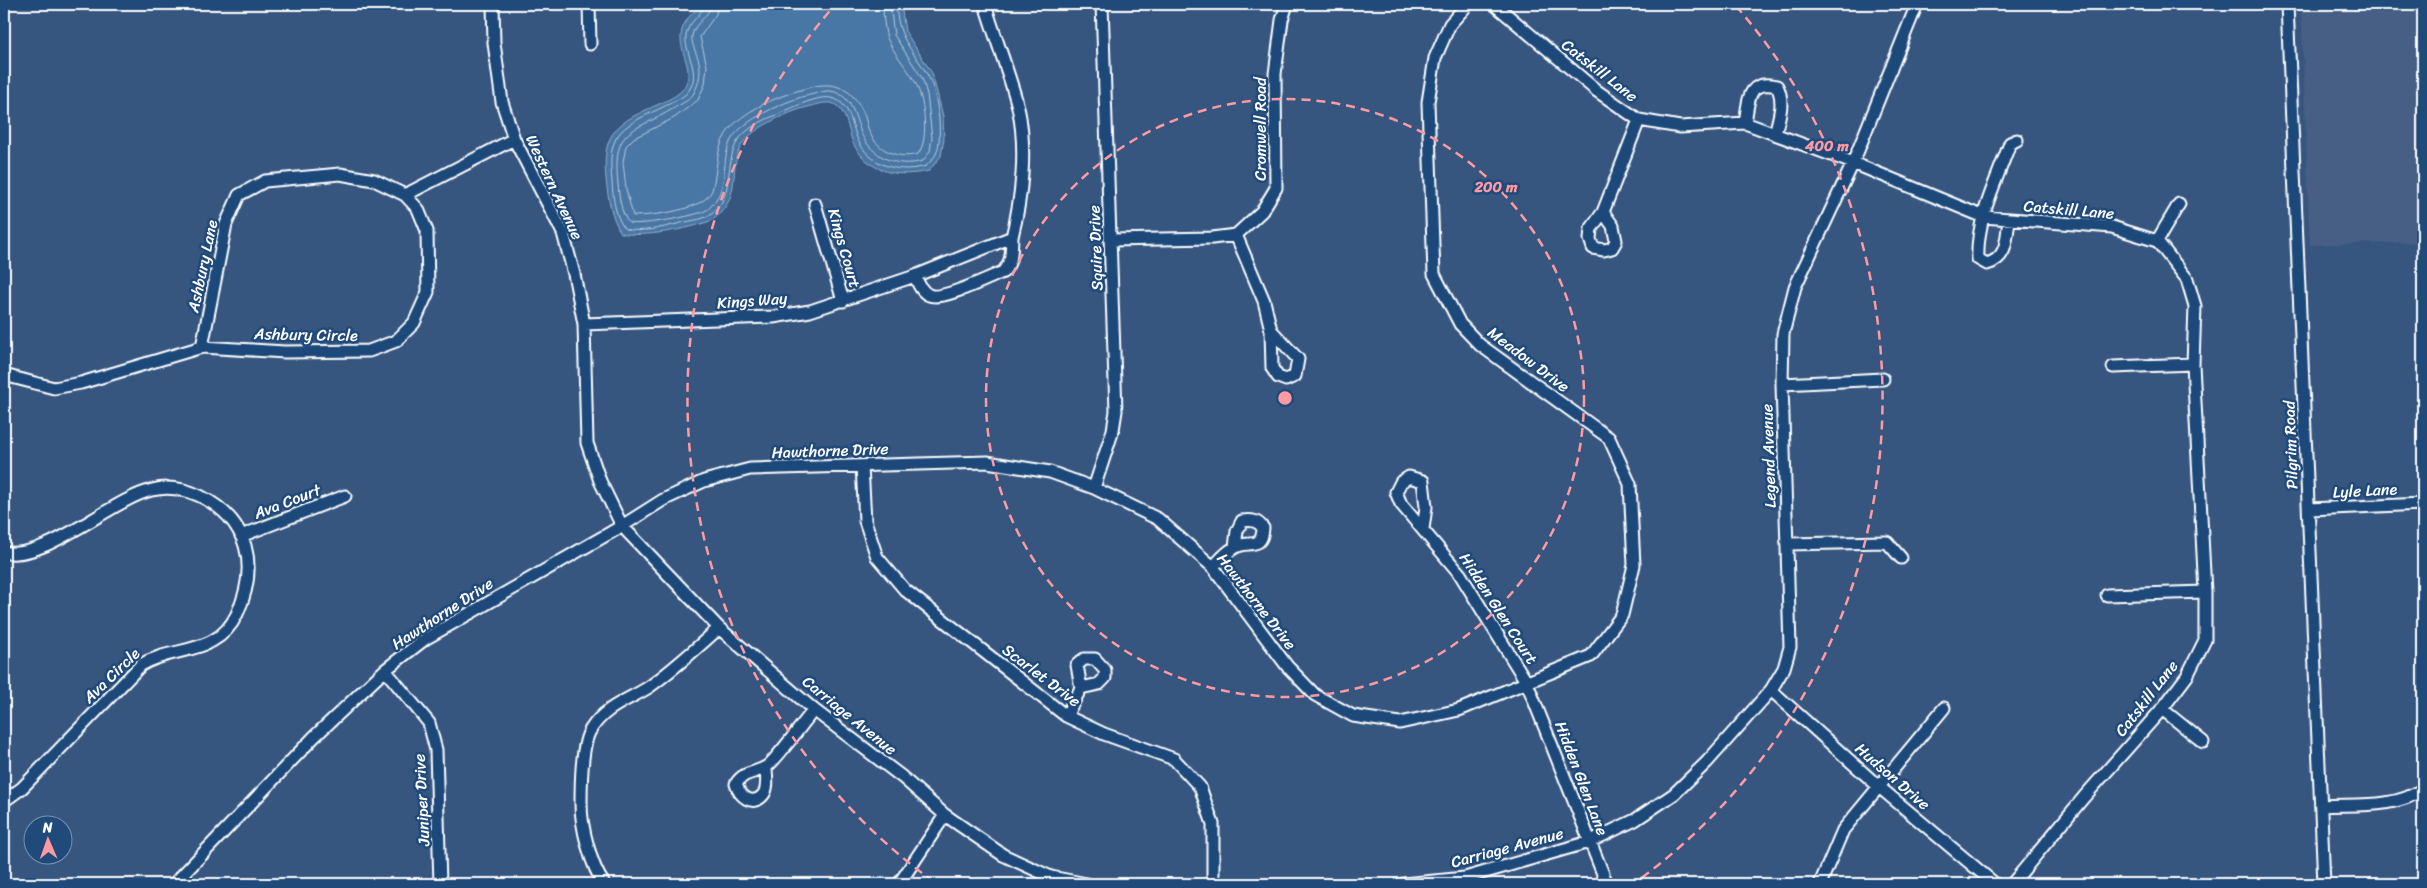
<svg xmlns="http://www.w3.org/2000/svg" width="2427" height="888" font-family="Sriracha,sans-serif">
<rect width="100%" height="100%" fill="#365680"/>
<filter id="ink" filterUnits="userSpaceOnUse"><feTurbulence type="fractalNoise" baseFrequency=".02" numOctaves="2"/><feDisplacementMap in="SourceGraphic" scale="10" xChannelSelector="R" yChannelSelector="G"/><feConvolveMatrix kernelMatrix="1 2 1 2 8 2 1 2 1" color-interpolation-filters="sRGB"/></filter>
<g filter="url(#ink)">
<path fill="#465f84" d="M 2301,4 L 2423,4 L 2423,242 L 2310,245 Z"/>
<path fill="#4a77a5" stroke="#92adc9" d="M 702,4 L 901,4 L 905,31 L 932,73 L 943,116 L 944,139 L 941,156 L 929,171 C 900,177 873,175 855,147 C 848,135 849,116 837,106 C 831,100 819,104 812,106 C 792,110 754,127 743,143 C 731,159 737,181 730,198 C 727,206 718,218 710,221 C 689,229 643,238 621,233 C 611,217 608,198 606,179 C 601,130 619,122 659,104 C 666,101 677,96 682,90 C 697,72 679,54 681,35 C 682,22 693,12 702,4 Z"/>
<g fill="none" stroke-linecap="round" stroke-linejoin="round">
<path stroke="#b7c9db" stroke-width="1" d="M 705,4 C 703,15 687,22 686,36 C 684,55 704,74 686,94 C 679,100 667,105 659,109 C 618,128 607,135 612,182 C 613,198 615,217 625,229 C 642,233 661,228 677,224 C 687,221 702,220 710,215 C 735,198 724,165 737,142 C 744,130 761,121 774,116 C 788,110 816,95 831,98 C 852,102 851,129 860,144 C 874,168 902,173 926,166 C 929,163 934,158 936,154 C 944,136 937,90 927,74 C 910,46 898,39 896,4
M 711,4 C 710,17 694,22 692,36 C 691,45 697,53 699,62 C 702,72 698,90 690,98 C 686,102 679,105 674,108 C 633,134 612,125 618,184 C 619,196 621,214 629,223 C 642,226 696,216 707,210 C 711,207 716,200 719,195 C 727,178 722,157 731,140 C 742,120 787,100 809,95 C 816,94 825,90 831,91 C 857,96 854,125 866,142 C 880,161 901,167 923,161 L 930,151 L 932,138 L 927,94 L 922,78 L 894,35 L 890,4
M 718,4 L 716,14 L 700,37 L 707,66 L 705,84 L 698,100 L 674,118 L 634,138 L 626,146 L 623,162 L 626,189 L 633,216 C 652,216 706,210 712,190 C 718,171 715,151 726,134 C 741,111 778,96 804,89 C 830,80 851,85 863,112 C 867,120 867,130 872,137 C 882,153 901,159 918,154 C 930,139 924,96 914,80 C 906,66 894,54 887,38 C 884,28 883,14 883,4"/>
<g stroke="#fff" stroke-width="15">
<path id="minor" d="M 493,4 L 494,43 L 502,102 L 514,139 L 563,233 L 574,274 L 584,324 L 587,443 L 600,481 L 622,526 L 719,628 L 814,710 L 902,777 L 945,815 L 1003,855 L 1051,877 L 1087,884
M 589,4 L 590,44
M 1494,4 L 1597,91 L 1639,120 L 1680,127 L 1745,123 L 1853,163 L 1984,217 L 2112,227 L 2157,241 L 2187,279 L 2195,306 L 2193,364 L 2205,592 L 2205,640 L 2187,676 L 2162,709 L 2084,797 L 2012,884
M 2287,4 L 2324,884
M 1745,123 C 1749,100 1747,79 1777,86 C 1785,102 1779,117 1775,134
M 405,195 L 514,139
M 815,204 L 843,301
M 1603,212 L 1613,226 L 1616,241 L 1612,248 L 1604,250 L 1593,248 L 1590,239 L 1591,229 L 1603,212 L 1639,120
M 2009,220 C 2006,239 2008,258 1987,264 L 1978,259 C 1976,219 1997,180 2010,143 L 2017,140
M 1236,235 L 1264,301 L 1271,330 L 1272,368 L 1278,377 L 1286,380 L 1295,376 L 1298,359 L 1271,330
M 1111,240 L 1212,238 L 1236,235 L 1262,211 L 1276,188 L 1275,74 L 1282,20 L 1287,4
M 2157,241 L 2179,204
M 915,276 C 918,283 921,292 929,295 C 942,301 988,278 1003,272 C 1013,261 1011,252 1012,237
M 584,324 L 773,317 L 810,311 L 915,276 L 1012,237 C 1022,197 1027,148 1018,107 C 1009,72 995,38 985,4
M 2113,367 L 2193,364
M 4,375 L 54,388 L 81,383 L 202,347 L 226,224 L 239,195 L 265,181 L 340,174 L 374,180 L 405,195 L 418,209 L 427,231 L 428,292 L 414,323 L 396,341 L 369,351 L 285,352 L 202,347
M 1782,384 L 1883,379
M 862,466 L 865,521 L 877,557 L 905,590 L 1066,716 L 1104,734 L 1174,759 L 1200,787 L 1213,824 L 1213,884
M 1094,488 L 1113,430 L 1116,411 L 1102,4
M 2309,509 L 2423,504
M 1423,529 L 1426,507 L 1423,481 L 1409,477 L 1401,482 L 1396,492 L 1401,504 L 1460,574 L 1527,683 L 1607,884
M 241,536 L 345,496
M 1788,544 L 1887,542 L 1901,558
M 4,552 C 43,563 112,499 152,490 C 168,486 185,489 200,496 C 249,520 259,566 237,614 C 217,657 174,645 141,665 L 22,788 L 4,801
M 1213,567 C 1219,561 1226,552 1234,548 C 1248,539 1262,552 1263,528 C 1257,520 1252,520 1242,521 L 1237,531 L 1235,547
M 2107,595 L 2205,592
M 385,670 L 429,723 L 436,750 L 440,884
M 1771,690 L 1878,786 L 1995,884
M 2162,709 L 2203,742
M 1066,716 L 1081,688 L 1077,665 L 1084,659 L 1095,659 L 1105,670 L 1105,678 L 1099,684 L 1081,688
M 766,767 C 766,776 769,788 763,795 C 752,808 739,795 736,784 C 744,771 754,774 766,767 C 776,761 804,721 814,710
M 2321,806 C 2355,804 2395,809 2423,789
M 174,884 L 314,737 L 385,670 L 425,639 L 622,526 L 663,500 L 704,481 L 750,469 L 987,462 L 1050,472 L 1094,488 L 1158,519 L 1213,567 L 1287,666 L 1315,695 L 1353,716 L 1400,723 L 1459,710 L 1591,656 L 1622,615 L 1634,565 L 1630,484 L 1609,438 L 1480,345 L 1460,324 L 1434,274 L 1428,102 L 1435,58 L 1450,24 L 1468,4
M 604,884 C 591,866 581,827 581,804 C 581,786 581,744 591,729 C 606,706 627,701 649,687 C 674,669 697,648 719,628
M 899,884 L 945,815
M 1403,884 L 1465,878 L 1589,842 L 1635,820 L 1674,794 L 1707,762 L 1771,690 L 1784,668 L 1790,647 L 1782,384 L 1783,334 L 1795,287 L 1853,163 L 1917,4
M 1820,884 L 1843,830 L 1944,708"/>
</g>
<use href="#minor" stroke="#1f4a7a" stroke-width="11"/>
</g>
</g>
<g fill="none" stroke="#ff9aa2" stroke-width="2.5" stroke-dasharray="9 6">
<circle cx="1285" cy="398" r="299"/>
<path d="M934 882A598 598 0 0 1 834 6M1736 6A598 598 0 0 1 1636 882"/>
</g>
<g text-anchor="middle" stroke-width="5" stroke-linejoin="round" paint-order="stroke">
<g font-size="16" fill="#fff" stroke="#1f4a7a">
<text transform="translate(1600 70) rotate(38)" y="6">Catskill Lane</text>
<text transform="translate(1260 129) rotate(-90)" y="6">Cromwell Road</text>
<text transform="translate(555 187) rotate(65)" y="6">Western Avenue</text>
<text transform="translate(2069 209) rotate(5)" y="6">Catskill Lane</text>
<text transform="translate(845 248) rotate(74)" y="6">Kings Court</text>
<text transform="translate(1095 248) rotate(-92)" y="6">Squire Drive</text>
<text transform="translate(202 266) rotate(-78)" y="6">Ashbury Lane</text>
<text transform="translate(752 300) rotate(-4)" y="6">Kings Way</text>
<text transform="translate(306 334) rotate(1)" y="6">Ashbury Circle</text>
<text transform="translate(1529 359) rotate(37)" y="6">Meadow Drive</text>
<text transform="translate(2290 445) rotate(-92)" y="6">Pilgrim Road</text>
<text transform="translate(830 450) rotate(-2)" y="6">Hawthorne Drive</text>
<text transform="translate(1768 456) rotate(-92)" y="6">Legend Avenue</text>
<text transform="translate(2365 490) rotate(-3)" y="6">Lyle Lane</text>
<text transform="translate(287 501) rotate(-21)" y="6">Ava Court</text>
<text transform="translate(1257 601) rotate(52)" y="6">Hawthorne Drive</text>
<text transform="translate(1499 608) rotate(57)" y="6">Hidden Glen Court</text>
<text transform="translate(442 613) rotate(-33)" y="6">Hawthorne Drive</text>
<text transform="translate(111 675) rotate(-44)" y="6">Ava Circle</text>
<text transform="translate(1042 675) rotate(37)" y="6">Scarlet Drive</text>
<text transform="translate(2146 698) rotate(-52)" y="6">Catskill Lane</text>
<text transform="translate(850 715) rotate(39)" y="6">Carriage Avenue</text>
<text transform="translate(1893 776) rotate(41)" y="6">Hudson Drive</text>
<text transform="translate(1582 778) rotate(69)" y="6">Hidden Glen Lane</text>
<text transform="translate(421 800) rotate(-93)" y="6">Juniper Drive</text>
<text transform="translate(1507 847) rotate(-15)" y="6">Carriage Avenue</text>
</g>
</g>
<circle cx="1285" cy="398" r="8" fill="#ff9aa2" stroke="#1f4a7a" stroke-width="2.5"/>
<g font-size="15" text-anchor="middle" font-weight="bold" fill="#ff9aa2" stroke="#1f4a7a" stroke-width="5" stroke-linejoin="round" paint-order="stroke">
<text x="1827" y="151">400 m</text>
<text x="1496" y="192">200 m</text>
</g>
<rect width="2427" height="888" fill="none" stroke="#1f4a7a" stroke-width="20"/>
<rect x="10" y="10" width="2407" height="868" fill="none" stroke="#fff" stroke-width="2" filter="url(#ink)"/>
<g transform="translate(48 840) rotate(358)"><circle r="24" fill="#1f4a7a" stroke="#7992af"/>
<path d="M0-4L9 19L0 12L-9 19Z" fill="#ff9aa2"/>
<text y="-8" font-size="14" font-weight="bold" text-anchor="middle" fill="#ffffff">N</text>
</g>
</svg>
